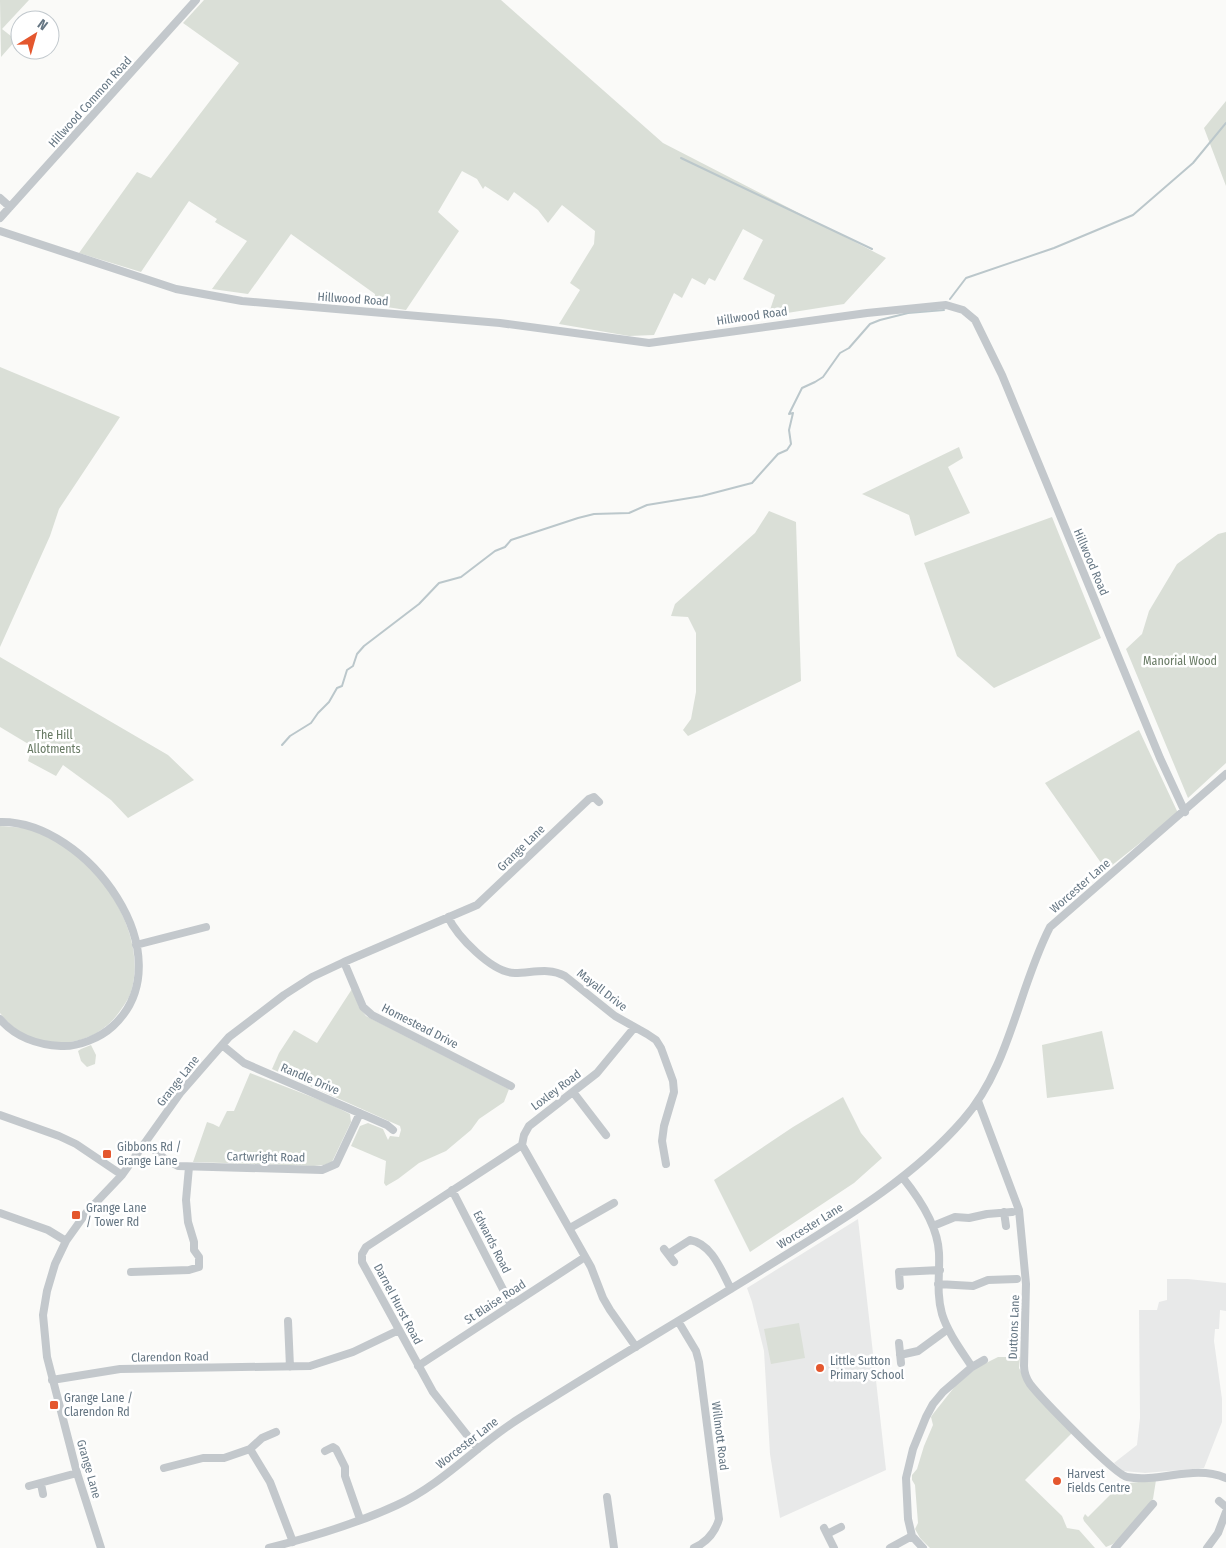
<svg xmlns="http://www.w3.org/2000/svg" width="1226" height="1548" font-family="'Fira Sans Condensed',sans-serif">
<rect width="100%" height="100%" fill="#fafaf8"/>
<path fill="#e8e9e9" d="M 858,1219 L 886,1470 L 780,1518 L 770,1454 L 764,1351 L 752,1302 L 747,1288 Z
M 1167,1279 L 1188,1279 L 1226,1283 L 1226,1311 L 1220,1310 L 1219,1329 L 1215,1329 L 1214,1341 L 1222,1399 L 1222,1422 L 1204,1468 L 1145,1473 L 1123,1471 L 1114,1463 L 1137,1445 L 1140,1418 L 1139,1310 L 1157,1310 L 1159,1302 L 1167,1300 Z"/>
<path fill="#dadfd7" d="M 0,0 L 29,0 L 2,29 L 16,40 L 1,57 Z
M 204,0 L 501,0 L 663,143 L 886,258 L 844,304 L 768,316 L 775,295 L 743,279 L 763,240 L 743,229 L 715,281 L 709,278 L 705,285 L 692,278 L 682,298 L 674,293 L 654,335 L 629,336 L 559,324 L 580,290 L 570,283 L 594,244 L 595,231 L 562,205 L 548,223 L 538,210 L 514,192 L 508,201 L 485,186 L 483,189 L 477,179 L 462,171 L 438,212 L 459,231 L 406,310 L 374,305 L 375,294 L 291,234 L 248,294 L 212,289 L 247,241 L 215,222 L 217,219 L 189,201 L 141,272 L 79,253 L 137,172 L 151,178 L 239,63 L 183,23 Z
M 1226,101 L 1226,186 L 1204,128 Z
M 0,367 L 120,417 L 59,509 L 50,536 L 0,647 Z
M 959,447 L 963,458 L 948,467 L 970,513 L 915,536 L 909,515 L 862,494 Z
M 769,511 L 796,522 L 801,681 L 688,736 L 683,730 L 691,719 L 696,692 L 696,633 L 688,617 L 671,616 L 675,604 L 755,533 Z
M 1052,517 L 1101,638 L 994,688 L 957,656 L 924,563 Z
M 1226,532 L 1226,763 L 1188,798 L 1126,649 L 1142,634 L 1149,611 L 1177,564 L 1218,534 Z
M 0,657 L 168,755 L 194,780 L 128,818 L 111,800 L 63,765 L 56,776 L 28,761 L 31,750 L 30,745 L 0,727 Z
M 1139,730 L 1178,813 L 1106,870 L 1045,783 Z
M 0,826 C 11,827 24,827 34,830 C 91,849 148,927 132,988 C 130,997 125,1004 120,1011 C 97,1045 49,1053 16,1029 C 10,1025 5,1019 0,1013 Z
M 352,989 L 359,1007 L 366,1016 L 509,1089 L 504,1102 L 479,1119 L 471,1130 L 446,1151 L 419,1163 L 398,1179 L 386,1186 L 384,1183 L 386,1161 L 351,1146 L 360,1126 L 368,1123 L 383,1129 L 388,1140 L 390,1136 L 399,1137 L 401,1130 L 400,1126 L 272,1069 L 279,1053 L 294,1030 L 317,1043 Z
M 1102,1031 L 1114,1089 L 1047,1098 L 1042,1045 Z
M 91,1045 L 96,1055 L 95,1064 L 87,1067 L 81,1061 L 78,1051 L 81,1049 Z
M 250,1073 L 330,1104 L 350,1114 L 351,1122 L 332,1162 L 324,1165 L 314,1166 L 193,1162 L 207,1122 L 213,1124 L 219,1127 L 227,1111 L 234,1111 Z
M 843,1097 L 861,1133 L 882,1158 L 854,1183 L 750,1252 L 714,1180 L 793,1127 Z
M 799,1323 L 805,1358 L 771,1364 L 764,1329 Z
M 998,1357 L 1020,1357 L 1019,1368 L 1027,1383 L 1073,1432 L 1025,1480 L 1062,1516 L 1067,1528 L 1079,1530 L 1095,1548 L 930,1548 L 920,1538 L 915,1529 L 918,1523 L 915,1485 L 912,1480 L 912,1475 L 917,1469 L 924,1446 L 933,1425 L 931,1417 L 933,1414 L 956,1385 L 978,1367 Z
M 1156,1480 L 1153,1499 L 1121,1537 L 1113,1544 L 1106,1547 L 1084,1521 L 1083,1518 L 1085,1514 L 1088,1517 L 1121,1484 Z"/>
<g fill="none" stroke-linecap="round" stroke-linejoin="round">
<path stroke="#bbc7cb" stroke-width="2" d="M 681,158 L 872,249
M 950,299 L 966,278 L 1054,248 L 1133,215 L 1193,163 L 1226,123
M 282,745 L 290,736 L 311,723 L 318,713 L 329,702 L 337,688 L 342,686 L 347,670 L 353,666 L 357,654 L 364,646 L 419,604 L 439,583 L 461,577 L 495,551 L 505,547 L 511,540 L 578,518 L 594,514 L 629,513 L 647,505 L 702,496 L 748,484 L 752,483 L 778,454 L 787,450 L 791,444 L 789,430 L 793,413 L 789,414 L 802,388 L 815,382 L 823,377 L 840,353 L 849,348 L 870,324 L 880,320 L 908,313 L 944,310"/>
<path stroke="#c3c8cc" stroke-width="8" d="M 0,198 L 10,207
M 0,218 L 196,0
M 0,231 L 176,289 L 242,301 L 500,323 L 649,343 L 867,313 L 946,305 L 963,310 L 975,320 L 1002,375 L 1160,758 L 1185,812
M 0,822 C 87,820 187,957 113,1026 C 100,1038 78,1047 61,1046 C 38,1045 15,1037 0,1019
M 448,917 C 457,936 492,973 515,973 C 532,973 549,967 565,976 L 615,1016 L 647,1034 L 656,1040 L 661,1048 L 673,1081 L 674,1092 L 664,1126 L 662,1141 L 666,1164
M 136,945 L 206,927
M 344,962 L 363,1007 L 372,1015 L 511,1086
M 634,1028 L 597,1073 L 529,1126 L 524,1135 L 522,1145 L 591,1267 L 603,1298 L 610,1310 L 636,1347
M 222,1045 L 244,1063 L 387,1125 L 393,1130
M 573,1092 L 606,1135
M 978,1101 L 1019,1210 L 1026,1284 L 1024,1366 C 1024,1373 1026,1378 1030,1384 C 1040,1397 1115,1475 1127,1477 C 1160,1483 1194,1464 1226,1478
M 0,1115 L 59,1136 L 76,1144 L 122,1175
M 146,1143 L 165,1159 L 178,1166 L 322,1170 L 336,1164 L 360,1113
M 903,1178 C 919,1198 938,1227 939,1253 C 940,1273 936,1293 942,1314 C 948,1333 961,1350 972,1367 L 943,1392 L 933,1404 L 926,1417 L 913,1449 L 906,1478 L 908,1519 L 912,1536 L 923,1548
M 452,1190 L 511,1305
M 1004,1212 L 1006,1226
M 0,1213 L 48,1230 L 66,1241
M 933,1226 L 955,1217 L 969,1218 L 987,1214 L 1012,1212
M 570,1228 L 614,1203
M 664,1249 L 674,1262
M 668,1254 L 690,1240 C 712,1244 721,1270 731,1289
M 131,1272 L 189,1270 L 199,1267 L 199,1257 L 194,1250 L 194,1242 L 188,1222 L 186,1200 L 189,1167
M 938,1284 L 973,1286 L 988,1280 L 1017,1279
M 900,1286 L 899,1272 L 940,1270
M 288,1321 L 290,1367
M 678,1321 L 696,1351 L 699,1362 L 719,1519 C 715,1533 707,1542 694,1548
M 899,1343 L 901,1363
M 900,1355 L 918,1351 L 948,1329
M 418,1366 L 585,1257
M 972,1367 L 984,1360
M 52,1380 L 120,1369 L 310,1366 L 353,1352 L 399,1330
M 250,1449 L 270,1482 L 293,1542
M 478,1449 L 433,1392 L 362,1262 L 362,1254 L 366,1247 L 522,1145
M 325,1451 L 333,1447 L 336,1449 L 345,1467 L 345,1476 L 360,1519
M 164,1468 L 203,1458 L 224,1458 L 250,1449 L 262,1438 L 276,1432
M 41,1484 L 43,1494
M 29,1486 L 77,1473
M 607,1497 L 614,1548
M 1219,1501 L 1226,1507
M 824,1528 L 834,1548
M 827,1534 L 841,1527
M 101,1548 L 77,1473 L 47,1357 L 43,1315 L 47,1291 L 55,1264 L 66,1241 L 86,1213 L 122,1175 L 181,1092 L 229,1037 L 284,995 L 312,977 L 344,962 L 477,905 L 589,799 L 594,797 L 599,802
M 269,1548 C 312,1537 356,1524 397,1505 C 443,1484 478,1444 520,1418 C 602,1366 686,1317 768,1266 C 837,1223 909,1182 963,1120 C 1010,1067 1018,989 1050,927 L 1226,774
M 890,1548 L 912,1536
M 1115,1548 L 1153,1504
M 1207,1548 L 1218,1533 L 1226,1512"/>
</g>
<g fill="#e4572e" stroke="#fff" stroke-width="2">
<rect x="102" y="1149" width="10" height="10" rx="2.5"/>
<rect x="71" y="1210" width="10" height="10" rx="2.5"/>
<circle cx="820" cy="1368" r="5"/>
<rect x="49" y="1400" width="10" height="10" rx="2.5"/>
<circle cx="1057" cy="1481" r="5"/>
</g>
<g text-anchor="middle" stroke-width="5" stroke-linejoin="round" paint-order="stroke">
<g font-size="12" fill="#657683" stroke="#fff">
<text transform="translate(90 102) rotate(-48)" y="4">Hillwood Common Road</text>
<text transform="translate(353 299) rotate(4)" y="4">Hillwood Road</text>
<text transform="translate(752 316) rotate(-8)" y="4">Hillwood Road</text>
<text transform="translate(1091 562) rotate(67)" y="4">Hillwood Road</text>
<text transform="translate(521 848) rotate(-44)" y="4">Grange Lane</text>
<text transform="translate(1080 886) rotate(-41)" y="4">Worcester Lane</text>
<text transform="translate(602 990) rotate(38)" y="4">Mayall Drive</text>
<text transform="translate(420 1026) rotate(27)" y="4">Homestead Drive</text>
<text transform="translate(310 1079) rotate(23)" y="4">Randle Drive</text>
<text transform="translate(178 1081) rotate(-52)" y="4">Grange Lane</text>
<text transform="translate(556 1090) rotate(-37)" y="4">Loxley Road</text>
<text transform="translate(266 1157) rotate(1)" y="4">Cartwright Road</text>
<text transform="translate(810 1226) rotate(-32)" y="4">Worcester Lane</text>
<text transform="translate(492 1242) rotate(63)" y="4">Edwards Road</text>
<text transform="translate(495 1302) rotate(-33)" y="4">St Blaise Road</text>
<text transform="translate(398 1304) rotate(62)" y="4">Darnel Hurst Road</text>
<text transform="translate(1014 1327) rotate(-88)" y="4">Duttons Lane</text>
<text transform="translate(170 1357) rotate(-1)" y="4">Clarendon Road</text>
<text transform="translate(720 1436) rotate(83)" y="4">Willmott Road</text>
<text transform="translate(467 1443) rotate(-38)" y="4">Worcester Lane</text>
<text transform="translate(89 1469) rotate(74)" y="4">Grange Lane</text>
</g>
<g font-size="12" fill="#687a64" stroke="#fff">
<text x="1180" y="665">Manorial Wood</text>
<text x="54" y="739">The Hill<tspan x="54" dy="14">Allotments</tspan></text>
</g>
<g font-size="12" fill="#657683" stroke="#fff" text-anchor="start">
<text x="117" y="1151">Gibbons Rd /<tspan x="117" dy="14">Grange Lane</tspan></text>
<text x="86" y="1212">Grange Lane<tspan x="86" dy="14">/ Tower Rd</tspan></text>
<text x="830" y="1365">Little Sutton<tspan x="830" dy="14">Primary School</tspan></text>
<text x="64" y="1402">Grange Lane /<tspan x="64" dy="14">Clarendon Rd</tspan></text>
<text x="1067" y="1478">Harvest<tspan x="1067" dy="14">Fields Centre</tspan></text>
</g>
</g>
<g transform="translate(35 35) rotate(37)"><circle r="24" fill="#ffffff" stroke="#c1c8cd"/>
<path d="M0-4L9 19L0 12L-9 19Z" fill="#e4572e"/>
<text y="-8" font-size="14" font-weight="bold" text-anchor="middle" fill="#657683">N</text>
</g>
</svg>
